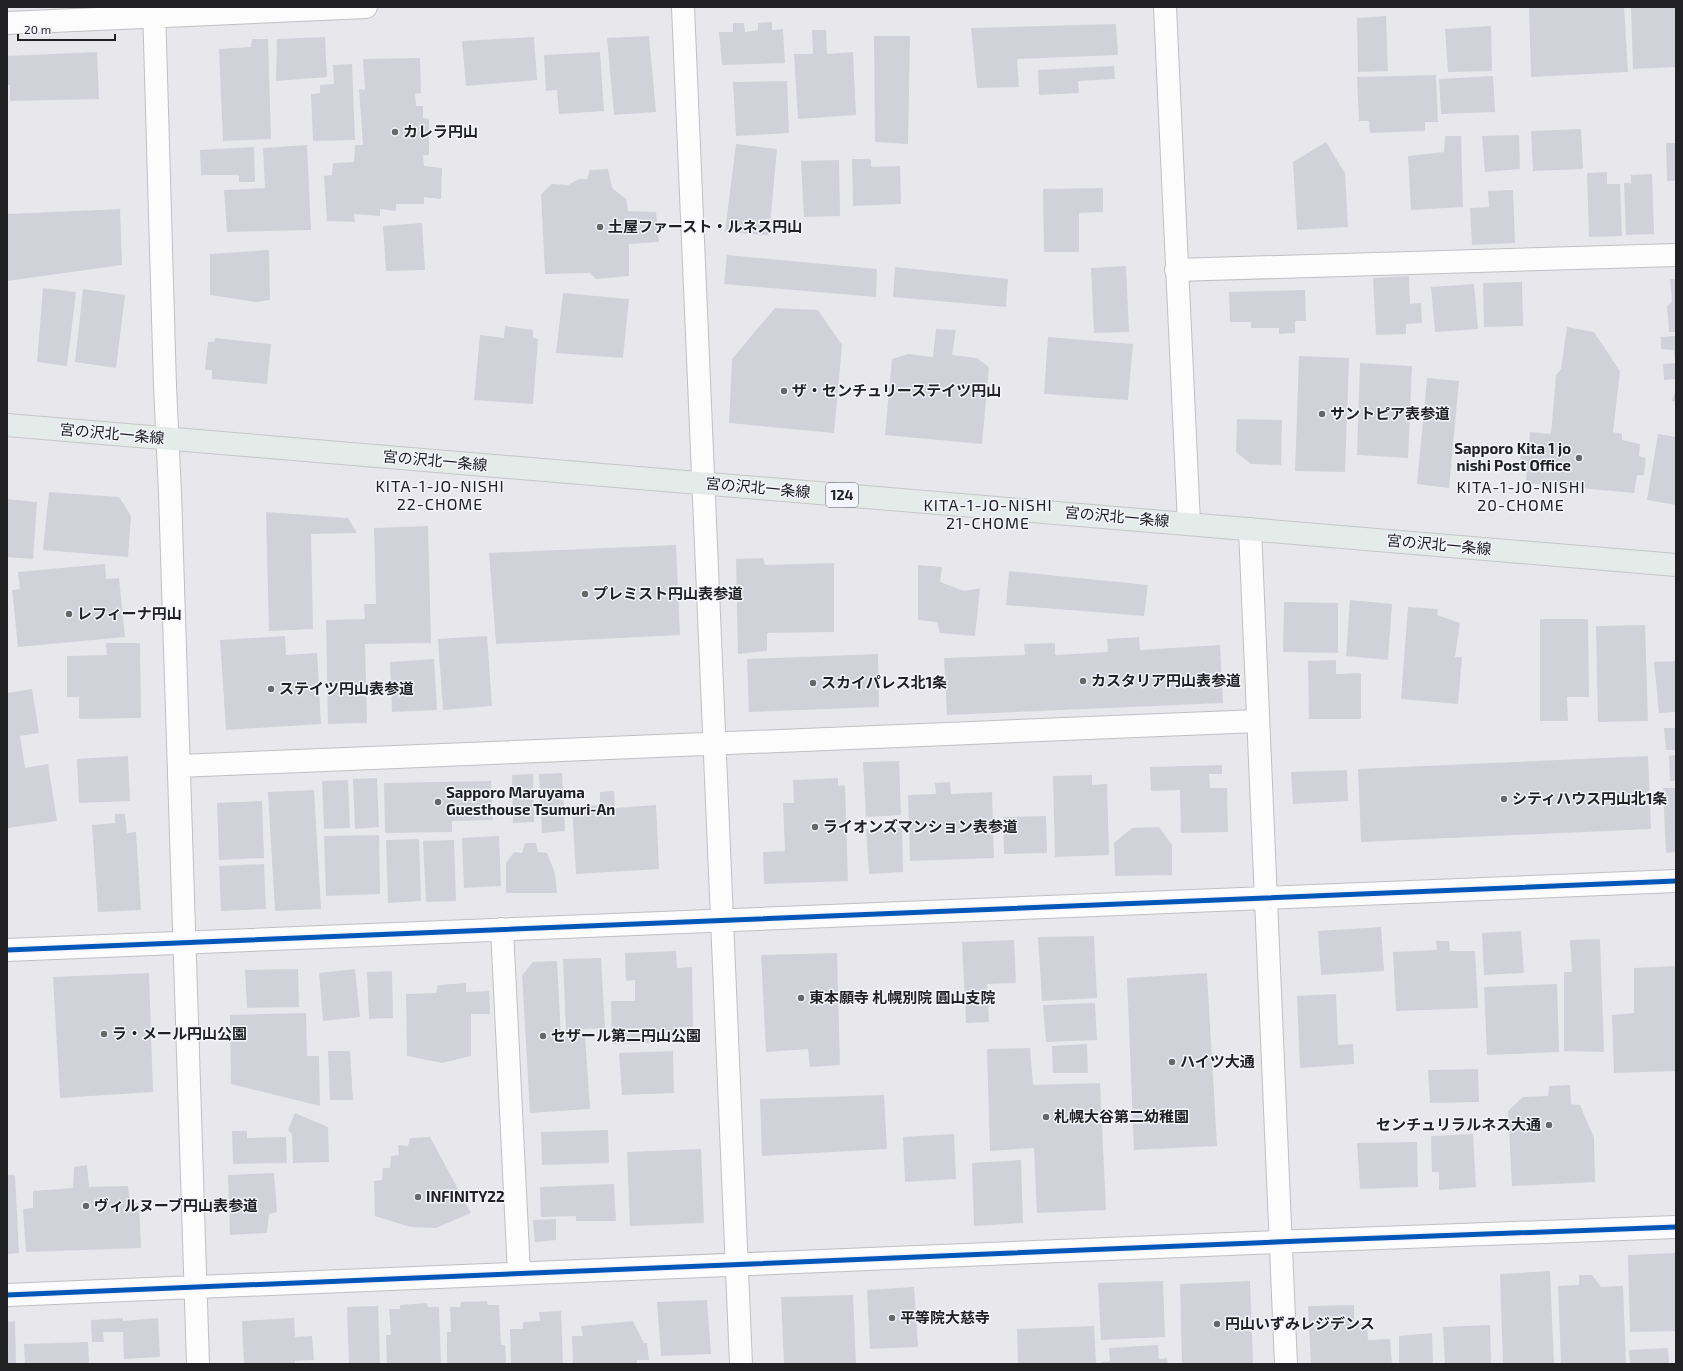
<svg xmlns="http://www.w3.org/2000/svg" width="1683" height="1371" font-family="'Exo 2','Noto Sans JP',sans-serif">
<rect width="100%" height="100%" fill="#e8e8ec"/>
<path fill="#d1d1d9" d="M 1529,7 L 1624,7 L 1628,72 L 1531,77 Z
M 1631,7 L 1676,7 L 1676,67 L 1633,69 Z
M 1386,16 L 1388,71 L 1358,72 L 1357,18 Z
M 772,22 L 772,30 L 783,29 L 785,63 L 722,65 L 719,32 L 733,32 L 733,23 L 744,23 L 745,32 L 758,30 L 758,23 Z
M 1116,24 L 1118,55 L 1017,59 L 1019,87 L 977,88 L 971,28 Z
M 1491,26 L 1492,71 L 1448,72 L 1445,29 Z
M 812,30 L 826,30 L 827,54 L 853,52 L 856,115 L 798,119 L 794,54 L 813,54 Z
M 649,36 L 656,112 L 614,115 L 607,38 Z
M 874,36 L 910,36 L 908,144 L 875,142 Z
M 325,37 L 327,77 L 276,81 L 277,39 Z
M 534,37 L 537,80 L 466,86 L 462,41 Z
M 252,39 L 268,39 L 271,139 L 223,141 L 219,49 L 251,47 Z
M 97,52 L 99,99 L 10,101 L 10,85 L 7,85 L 7,56 Z
M 600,52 L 604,111 L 559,114 L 557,90 L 546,91 L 544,55 Z
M 420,58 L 421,93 L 415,94 L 416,106 L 423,106 L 423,118 L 429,119 L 429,155 L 423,155 L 424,166 L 442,168 L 441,199 L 424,197 L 424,204 L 396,204 L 396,211 L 380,209 L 380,216 L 354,214 L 355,222 L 327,221 L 324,176 L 332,175 L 333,163 L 354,162 L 355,145 L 363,145 L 359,89 L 365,90 L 363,59 Z
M 352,64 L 355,140 L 313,141 L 311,94 L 320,93 L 320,85 L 334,84 L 333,65 Z
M 1114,66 L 1115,79 L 1078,81 L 1079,93 L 1039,95 L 1038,70 Z
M 1436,75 L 1438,122 L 1425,122 L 1425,131 L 1370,133 L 1369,121 L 1359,121 L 1357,77 Z
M 1493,76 L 1495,112 L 1441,114 L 1439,79 Z
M 787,81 L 789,133 L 736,136 L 733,82 Z
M 1581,129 L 1583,169 L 1533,171 L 1531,131 Z
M 1519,135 L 1520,169 L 1485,172 L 1482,136 Z
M 1445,136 L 1461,136 L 1463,207 L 1411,210 L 1408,156 L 1444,152 Z
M 1326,142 L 1345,173 L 1348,227 L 1297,230 L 1293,162 Z
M 1666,143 L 1676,143 L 1676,181 L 1667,181 Z
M 736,144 L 777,149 L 769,235 L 725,232 Z
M 307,145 L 311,230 L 227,232 L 224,190 L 265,188 L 263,148 Z
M 254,147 L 255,182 L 239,182 L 239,175 L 201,175 L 200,150 Z
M 852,159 L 871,159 L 871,167 L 900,166 L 901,204 L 853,206 Z
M 839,160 L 840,216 L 804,217 L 801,161 Z
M 608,169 L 612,188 L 626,199 L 628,211 L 656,212 L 659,242 L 629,244 L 629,276 L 596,279 L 590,273 L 545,274 L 541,194 L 552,184 L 568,185 L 579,179 L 587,179 L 590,170 Z
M 1607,172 L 1607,184 L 1620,184 L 1622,236 L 1589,237 L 1587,173 Z
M 1652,174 L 1654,234 L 1626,235 L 1624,183 L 1631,183 L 1631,175 Z
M 1103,188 L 1103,212 L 1079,213 L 1079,252 L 1044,252 L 1043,189 Z
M 1513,190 L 1515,243 L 1472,245 L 1470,208 L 1489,207 L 1488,191 Z
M 120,209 L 122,265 L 7,281 L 7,214 Z
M 422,223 L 425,270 L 386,271 L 383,226 Z
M 269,250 L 270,300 L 256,302 L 210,295 L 210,254 Z
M 727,255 L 877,269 L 876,297 L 724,284 Z
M 1126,266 L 1129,332 L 1094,333 L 1091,268 Z
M 895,267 L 1008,279 L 1006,307 L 893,297 Z
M 1409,276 L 1410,304 L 1421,303 L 1422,323 L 1406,324 L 1406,334 L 1376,335 L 1373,278 Z
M 1670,279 L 1676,279 L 1676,332 L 1669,332 L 1667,306 L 1672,302 Z
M 1522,282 L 1523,326 L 1484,327 L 1483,283 Z
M 1474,284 L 1478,329 L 1435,332 L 1431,287 Z
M 43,288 L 76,292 L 67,366 L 37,362 Z
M 83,289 L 125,295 L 116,368 L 75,362 Z
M 1305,290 L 1306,321 L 1295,321 L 1295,333 L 1279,334 L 1279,328 L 1251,328 L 1251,322 L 1230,322 L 1229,292 Z
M 563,293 L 629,299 L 623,358 L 556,353 Z
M 775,308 L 818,310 L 842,345 L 834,433 L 729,423 L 732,359 Z
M 505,326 L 533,330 L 533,338 L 538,339 L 533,404 L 474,400 L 480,335 L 504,338 Z
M 1567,327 L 1594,332 L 1620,371 L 1613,432 L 1622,434 L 1622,440 L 1640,444 L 1639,456 L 1646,458 L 1644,475 L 1637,475 L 1634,493 L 1526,483 L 1527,464 L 1520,463 L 1522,446 L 1529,446 L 1530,432 L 1551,434 L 1556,375 L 1561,369 Z
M 936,329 L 956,330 L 952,355 L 977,358 L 989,367 L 982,444 L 885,435 L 892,359 L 908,354 L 933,357 Z
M 1676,336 L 1676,361 L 1675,361 L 1674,350 L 1661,349 L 1661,337 Z
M 1048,337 L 1133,344 L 1128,400 L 1044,394 Z
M 215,338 L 271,344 L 267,384 L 212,379 L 212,370 L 205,370 L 208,342 L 214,342 Z
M 1299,356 L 1349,358 L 1345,472 L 1295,471 Z
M 1360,363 L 1412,366 L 1408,458 L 1357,455 Z
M 1676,363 L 1676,379 L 1664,380 L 1663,364 Z
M 1427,378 L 1459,381 L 1449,488 L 1417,484 Z
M 1676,388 L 1676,402 L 1672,401 Z
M 1237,419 L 1282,420 L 1281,465 L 1251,464 L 1236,452 Z
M 1658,434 L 1676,437 L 1676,505 L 1647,500 Z
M 49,492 L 119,497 L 131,516 L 128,557 L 43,550 Z
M 7,499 L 37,502 L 33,559 L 7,557 Z
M 266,512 L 348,518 L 357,533 L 311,534 L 313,629 L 269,631 Z
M 428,526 L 431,643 L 365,644 L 367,723 L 328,724 L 326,620 L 365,619 L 364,604 L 376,604 L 374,528 Z
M 676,545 L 680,635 L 496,644 L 489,553 Z
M 763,558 L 765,565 L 834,563 L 834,632 L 767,633 L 767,651 L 738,654 L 736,559 Z
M 105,564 L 106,579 L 119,578 L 125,637 L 18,647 L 12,590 L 20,589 L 18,572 Z
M 918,565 L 942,567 L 940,582 L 964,591 L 980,588 L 975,636 L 940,633 L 937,622 L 918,620 Z
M 1009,571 L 1148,585 L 1144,616 L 1006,605 Z
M 1350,600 L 1392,604 L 1388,660 L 1346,656 Z
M 1284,602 L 1338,603 L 1338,653 L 1283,652 Z
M 1408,607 L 1438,609 L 1437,615 L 1460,623 L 1455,657 L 1462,657 L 1458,704 L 1401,699 Z
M 1540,619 L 1588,619 L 1589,697 L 1567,697 L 1568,721 L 1540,721 Z
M 1645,625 L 1648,721 L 1598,722 L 1596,626 Z
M 285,636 L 286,655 L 317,653 L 321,724 L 226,730 L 220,640 Z
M 487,636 L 492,706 L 443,710 L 438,639 Z
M 1139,637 L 1140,650 L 1220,645 L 1223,703 L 947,715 L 944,658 L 1025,655 L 1024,644 L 1055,643 L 1055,655 L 1108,652 L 1107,639 Z
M 106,643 L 140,643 L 141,718 L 79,719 L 79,697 L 67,697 L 67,656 L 107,655 Z
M 878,654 L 879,707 L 749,712 L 747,659 Z
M 434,659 L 437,710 L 392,712 L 390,662 Z
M 1336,660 L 1336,674 L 1361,673 L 1361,719 L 1309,719 L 1308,661 Z
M 1676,661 L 1676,712 L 1659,713 L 1654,662 Z
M 32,689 L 39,733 L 20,736 L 25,768 L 48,764 L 57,821 L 7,828 L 7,693 Z
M 1664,728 L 1676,728 L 1676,750 L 1666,750 Z
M 1676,755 L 1676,781 L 1670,781 L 1669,756 Z
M 128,756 L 130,801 L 79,803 L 77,759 Z
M 1648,756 L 1651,829 L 1361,842 L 1358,769 Z
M 899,761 L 901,815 L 866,817 L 863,762 Z
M 1222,765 L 1222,774 L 1209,774 L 1210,788 L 1227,788 L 1228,832 L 1181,833 L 1180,790 L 1151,791 L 1150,767 Z
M 1347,770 L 1348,801 L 1293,804 L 1291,772 Z
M 562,773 L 565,831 L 542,833 L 539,774 Z
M 533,774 L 534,822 L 513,823 L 512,775 Z
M 1092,775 L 1092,785 L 1107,784 L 1109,855 L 1055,857 L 1053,776 Z
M 377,778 L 379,827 L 355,829 L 353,779 Z
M 838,778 L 838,786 L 845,785 L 848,881 L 764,884 L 763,852 L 785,851 L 783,803 L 794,803 L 793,780 Z
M 348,780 L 350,828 L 324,829 L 322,781 Z
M 491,781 L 493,820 L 452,821 L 452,832 L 385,833 L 384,783 Z
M 950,782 L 951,794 L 992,792 L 994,858 L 910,861 L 908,795 L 936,794 L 935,783 Z
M 1663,788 L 1676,788 L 1676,852 L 1666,853 Z
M 314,790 L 321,909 L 275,911 L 268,792 Z
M 614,791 L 615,808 L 656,805 L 659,869 L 576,874 L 572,807 L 600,805 L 600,792 Z
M 262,801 L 264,858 L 219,860 L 217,803 Z
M 115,814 L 125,814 L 127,833 L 136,832 L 141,910 L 98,912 L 92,825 L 115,823 Z
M 1046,816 L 1047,853 L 1004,854 L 1003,817 Z
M 1159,827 L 1172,845 L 1172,875 L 1115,876 L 1114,843 L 1132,828 Z
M 902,828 L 903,872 L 869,874 L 866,829 Z
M 379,835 L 380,894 L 326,896 L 324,836 Z
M 499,836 L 501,886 L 464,888 L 462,838 Z
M 419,839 L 421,901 L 388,903 L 386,840 Z
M 454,840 L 456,901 L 426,902 L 423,841 Z
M 525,843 L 536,843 L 538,852 L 547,853 L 555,873 L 557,893 L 506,893 L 506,863 L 514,852 L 522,853 Z
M 264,864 L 266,909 L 221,911 L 219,866 Z
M 1381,927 L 1384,971 L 1321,975 L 1318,931 Z
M 1521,931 L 1524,973 L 1484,975 L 1482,933 Z
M 1094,936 L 1097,998 L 1042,1001 L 1038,937 Z
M 1600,939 L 1604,1052 L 1564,1051 L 1564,972 L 1572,972 L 1570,940 Z
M 1014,940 L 1016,983 L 987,984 L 989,1022 L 966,1023 L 962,942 Z
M 1436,941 L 1449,941 L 1450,951 L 1475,951 L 1478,1008 L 1396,1011 L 1393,952 L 1437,950 Z
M 676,951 L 677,968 L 692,967 L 693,1027 L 678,1027 L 679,1042 L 612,1044 L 611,1001 L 635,1001 L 635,980 L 626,981 L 625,953 Z
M 837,953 L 840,1065 L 810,1067 L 808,1049 L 766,1052 L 761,955 Z
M 601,958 L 605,1028 L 566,1030 L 563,959 Z
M 557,961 L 561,1037 L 585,1035 L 590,1109 L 530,1113 L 522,975 L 533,962 Z
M 1676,966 L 1676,1071 L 1614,1073 L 1612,1015 L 1634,1013 L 1634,968 Z
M 298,969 L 299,1007 L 247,1008 L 245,970 Z
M 355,969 L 360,1017 L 323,1021 L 319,973 Z
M 392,971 L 393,1018 L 369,1019 L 367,972 Z
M 149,973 L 153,1092 L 60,1098 L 53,977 Z
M 1207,973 L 1217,1146 L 1134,1150 L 1127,978 Z
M 466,983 L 466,992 L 489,991 L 490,1014 L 471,1014 L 471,1056 L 442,1063 L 407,1056 L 406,994 L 436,993 L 438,985 Z
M 1557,984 L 1559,1052 L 1487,1055 L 1484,987 Z
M 1336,994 L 1338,1045 L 1353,1044 L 1354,1064 L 1300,1068 L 1297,996 Z
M 1095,1003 L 1097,1040 L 1046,1042 L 1043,1005 Z
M 306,1013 L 307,1056 L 319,1056 L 320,1106 L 231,1084 L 230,1015 Z
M 1087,1044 L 1088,1073 L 1053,1073 L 1052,1046 Z
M 1030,1048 L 1033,1085 L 1100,1083 L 1106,1210 L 1037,1213 L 1034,1148 L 990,1151 L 987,1049 Z
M 328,1051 L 350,1051 L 353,1100 L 330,1100 Z
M 673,1051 L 674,1093 L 622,1095 L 619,1053 Z
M 1478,1069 L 1479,1102 L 1430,1103 L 1428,1070 Z
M 1570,1085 L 1571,1104 L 1580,1105 L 1594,1138 L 1595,1182 L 1512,1186 L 1508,1111 L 1523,1097 L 1548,1096 L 1549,1086 Z
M 884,1095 L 887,1149 L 762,1156 L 760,1099 Z
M 295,1113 L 328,1127 L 329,1162 L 293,1163 L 292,1134 L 288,1130 Z
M 608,1130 L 609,1163 L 542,1165 L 541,1132 Z
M 232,1131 L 247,1131 L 247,1138 L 286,1137 L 287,1163 L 233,1164 Z
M 954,1134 L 956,1179 L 905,1182 L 903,1137 Z
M 1473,1134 L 1476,1187 L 1439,1190 L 1439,1172 L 1432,1172 L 1431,1136 Z
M 430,1137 L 471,1213 L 436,1228 L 410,1227 L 375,1216 L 374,1181 L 382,1180 L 383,1168 L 390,1168 L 391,1156 L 399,1155 L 398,1145 L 408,1146 L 410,1138 Z
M 1417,1142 L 1418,1187 L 1360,1189 L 1357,1143 Z
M 701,1149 L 704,1223 L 630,1226 L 627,1152 Z
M 1021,1160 L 1023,1223 L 974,1226 L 972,1163 Z
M 87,1165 L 89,1187 L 128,1186 L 130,1204 L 139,1203 L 141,1248 L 26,1252 L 23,1209 L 33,1208 L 33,1191 L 73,1188 L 74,1167 Z
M 274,1173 L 277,1212 L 269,1214 L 267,1233 L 230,1235 L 228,1175 Z
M 7,1175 L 15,1175 L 19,1253 L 7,1254 Z
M 614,1184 L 616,1221 L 576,1221 L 576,1216 L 541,1217 L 540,1187 Z
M 556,1219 L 556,1240 L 535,1242 L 533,1220 Z
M 1676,1253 L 1676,1331 L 1630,1332 L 1628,1255 Z
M 1550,1271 L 1554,1364 L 1503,1364 L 1500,1274 Z
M 1579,1275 L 1592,1275 L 1601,1287 L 1623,1286 L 1626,1364 L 1561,1364 L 1558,1286 L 1579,1285 Z
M 1163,1281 L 1165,1337 L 1101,1340 L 1098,1283 Z
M 1250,1281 L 1253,1364 L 1182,1364 L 1180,1284 Z
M 914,1287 L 918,1347 L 870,1349 L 867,1290 Z
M 853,1295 L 856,1364 L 784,1364 L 781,1297 Z
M 707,1300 L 711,1354 L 661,1356 L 657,1302 Z
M 487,1301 L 488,1305 L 499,1305 L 501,1345 L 505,1345 L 506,1364 L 447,1364 L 447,1332 L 451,1332 L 450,1307 L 460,1307 L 461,1302 Z
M 427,1303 L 428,1307 L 439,1307 L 441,1364 L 387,1364 L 386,1335 L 391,1335 L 389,1309 L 400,1309 L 400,1305 Z
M 1354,1305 L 1354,1323 L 1367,1324 L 1368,1340 L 1390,1339 L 1392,1364 L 1311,1364 L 1308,1306 Z
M 378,1306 L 380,1364 L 349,1364 L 347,1307 Z
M 561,1311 L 563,1364 L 511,1364 L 510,1329 L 523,1329 L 523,1322 L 540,1321 L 539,1312 Z
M 123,1318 L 123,1321 L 158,1318 L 160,1357 L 124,1359 L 123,1332 L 103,1332 L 104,1342 L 92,1342 L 91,1320 Z
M 294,1318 L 295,1337 L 312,1336 L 314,1360 L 295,1361 L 295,1364 L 244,1364 L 242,1321 Z
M 15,1321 L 16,1364 L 7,1364 L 7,1322 Z
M 633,1321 L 644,1343 L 647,1343 L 649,1360 L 637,1360 L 637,1364 L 573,1364 L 572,1336 L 583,1336 L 581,1326 Z
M 1490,1325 L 1491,1364 L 1445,1364 L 1443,1327 Z
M 1094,1326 L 1096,1364 L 1018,1364 L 1017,1329 Z
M 1432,1333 L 1433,1364 L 1399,1364 L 1399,1336 Z
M 88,1342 L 89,1364 L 25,1364 L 24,1344 Z
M 1158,1345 L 1159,1359 L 1167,1358 L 1168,1364 L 1101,1364 L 1101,1362 L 1110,1361 L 1109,1348 Z
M 1668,1348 L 1669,1364 L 1630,1364 L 1629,1350 Z"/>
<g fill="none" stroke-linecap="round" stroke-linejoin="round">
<g stroke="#c0c0c4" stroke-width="24">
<path id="minor" d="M 154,7 L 165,386 L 170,493 L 198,1364
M 683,7 L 741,1364
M 7,23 L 366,7
M 1176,270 L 1676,255
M 1250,529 L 1286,1364
M 179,766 L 1258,721
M 502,929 L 519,1273
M 7,950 L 1676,881
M 7,1295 L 1300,1241 L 1676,1227"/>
</g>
<g stroke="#c0c0c4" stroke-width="24">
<path id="tertiary" d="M 1165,7 L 1189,523"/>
</g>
<g stroke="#c6c6c8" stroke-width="24">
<path id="primary" d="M 7,425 L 1676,565"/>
</g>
<use href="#minor" stroke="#fcfcfc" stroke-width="22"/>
<use href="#tertiary" stroke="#fcfcfc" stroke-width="22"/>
<use href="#primary" stroke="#e4ebe9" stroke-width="22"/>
<g stroke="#f4f4fc" stroke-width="8">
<path id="cycleway" d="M 7,950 L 1676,881
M 7,1295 L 1300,1241 L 1676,1227"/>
</g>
<use href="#cycleway" stroke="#0057b8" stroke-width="5"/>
</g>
<g fill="#67676a" stroke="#f4f4fc" stroke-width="1.5">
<circle cx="395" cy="132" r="4"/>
<circle cx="600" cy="227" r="4"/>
<circle cx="784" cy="391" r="4"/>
<circle cx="1322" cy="414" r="4"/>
<circle cx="1579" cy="458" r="4"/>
<circle cx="585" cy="594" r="4"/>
<circle cx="69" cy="614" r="4"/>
<circle cx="1083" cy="681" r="4"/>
<circle cx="813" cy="683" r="4"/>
<circle cx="271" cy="689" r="4"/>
<circle cx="1504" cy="799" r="4"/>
<circle cx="438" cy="802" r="4"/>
<circle cx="815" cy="827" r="4"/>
<circle cx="801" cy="998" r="4"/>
<circle cx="104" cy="1034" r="4"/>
<circle cx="543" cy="1036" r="4"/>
<circle cx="1172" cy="1062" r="4"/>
<circle cx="1046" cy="1117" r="4"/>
<circle cx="1549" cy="1125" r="4"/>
<circle cx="418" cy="1197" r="4"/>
<circle cx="86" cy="1206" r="4"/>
<circle cx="892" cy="1318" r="4"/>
<circle cx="1217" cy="1324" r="4"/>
</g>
<g text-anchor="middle" stroke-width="3" stroke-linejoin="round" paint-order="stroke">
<rect fill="#f4f4fc" stroke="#606065" stroke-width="1" x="826" y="483" width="32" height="24" rx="3"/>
<g font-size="14" font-weight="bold" fill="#212124">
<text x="842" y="500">124</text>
</g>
<g font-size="15" font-weight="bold" fill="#212124" stroke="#f4f4fc" text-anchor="start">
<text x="403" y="137">カレラ円山</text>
<text x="608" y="232">土屋ファースト・ルネス円山</text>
<text x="792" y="396">ザ・センチュリーステイツ円山</text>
<text x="1330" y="419">サントピア表参道</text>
<text x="1571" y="454" text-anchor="end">Sapporo Kita 1 jo<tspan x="1571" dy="17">nishi Post Office</tspan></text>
<text x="593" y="599">プレミスト円山表参道</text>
<text x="77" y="619">レフィーナ円山</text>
<text x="1091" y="686">カスタリア円山表参道</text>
<text x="821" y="688">スカイパレス北1条</text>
<text x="279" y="694">ステイツ円山表参道</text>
<text x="446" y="798">Sapporo Maruyama<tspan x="446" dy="17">Guesthouse Tsumuri-An</tspan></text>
<text x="1512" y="804">シティハウス円山北1条</text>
<text x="823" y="832">ライオンズマンション表参道</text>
<text x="809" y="1003">東本願寺 札幌別院 圓山支院</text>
<text x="112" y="1039">ラ・メール円山公園</text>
<text x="551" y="1041">セザール第二円山公園</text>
<text x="1180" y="1067">ハイツ大通</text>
<text x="1054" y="1122">札幌大谷第二幼稚園</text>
<text x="1541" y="1130" text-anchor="end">センチュリラルネス大通</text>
<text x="426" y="1202">INFINITY22</text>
<text x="94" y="1211">ヴィルヌーブ円山表参道</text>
<text x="900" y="1323">平等院大慈寺</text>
<text x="1225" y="1329">円山いずみレジデンス</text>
</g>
<g font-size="15" fill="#212124" stroke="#f4f4fc">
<text transform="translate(112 434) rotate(5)" y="5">宮の沢北一条線</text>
<text transform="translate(435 461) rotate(5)" y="5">宮の沢北一条線</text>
<text transform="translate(758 488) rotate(5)" y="5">宮の沢北一条線</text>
<text transform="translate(1117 517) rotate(5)" y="5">宮の沢北一条線</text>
<text transform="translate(1439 545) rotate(5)" y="5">宮の沢北一条線</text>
</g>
<g font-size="16" letter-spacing="1" fill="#212124" stroke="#f4f4fc">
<text x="440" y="492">KITA-1-JO-NISHI<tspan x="440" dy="18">22-CHOME</tspan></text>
<text x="1521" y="493">KITA-1-JO-NISHI<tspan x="1521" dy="18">20-CHOME</tspan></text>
<text x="988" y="511">KITA-1-JO-NISHI<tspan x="988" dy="18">21-CHOME</tspan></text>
</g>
</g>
<rect width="1683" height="1371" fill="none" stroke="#212124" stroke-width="16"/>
<path d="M18 34v6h97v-6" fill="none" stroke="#212124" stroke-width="2"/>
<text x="24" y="34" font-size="12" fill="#212124" stroke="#f4f4fc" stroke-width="3" paint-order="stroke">20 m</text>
</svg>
